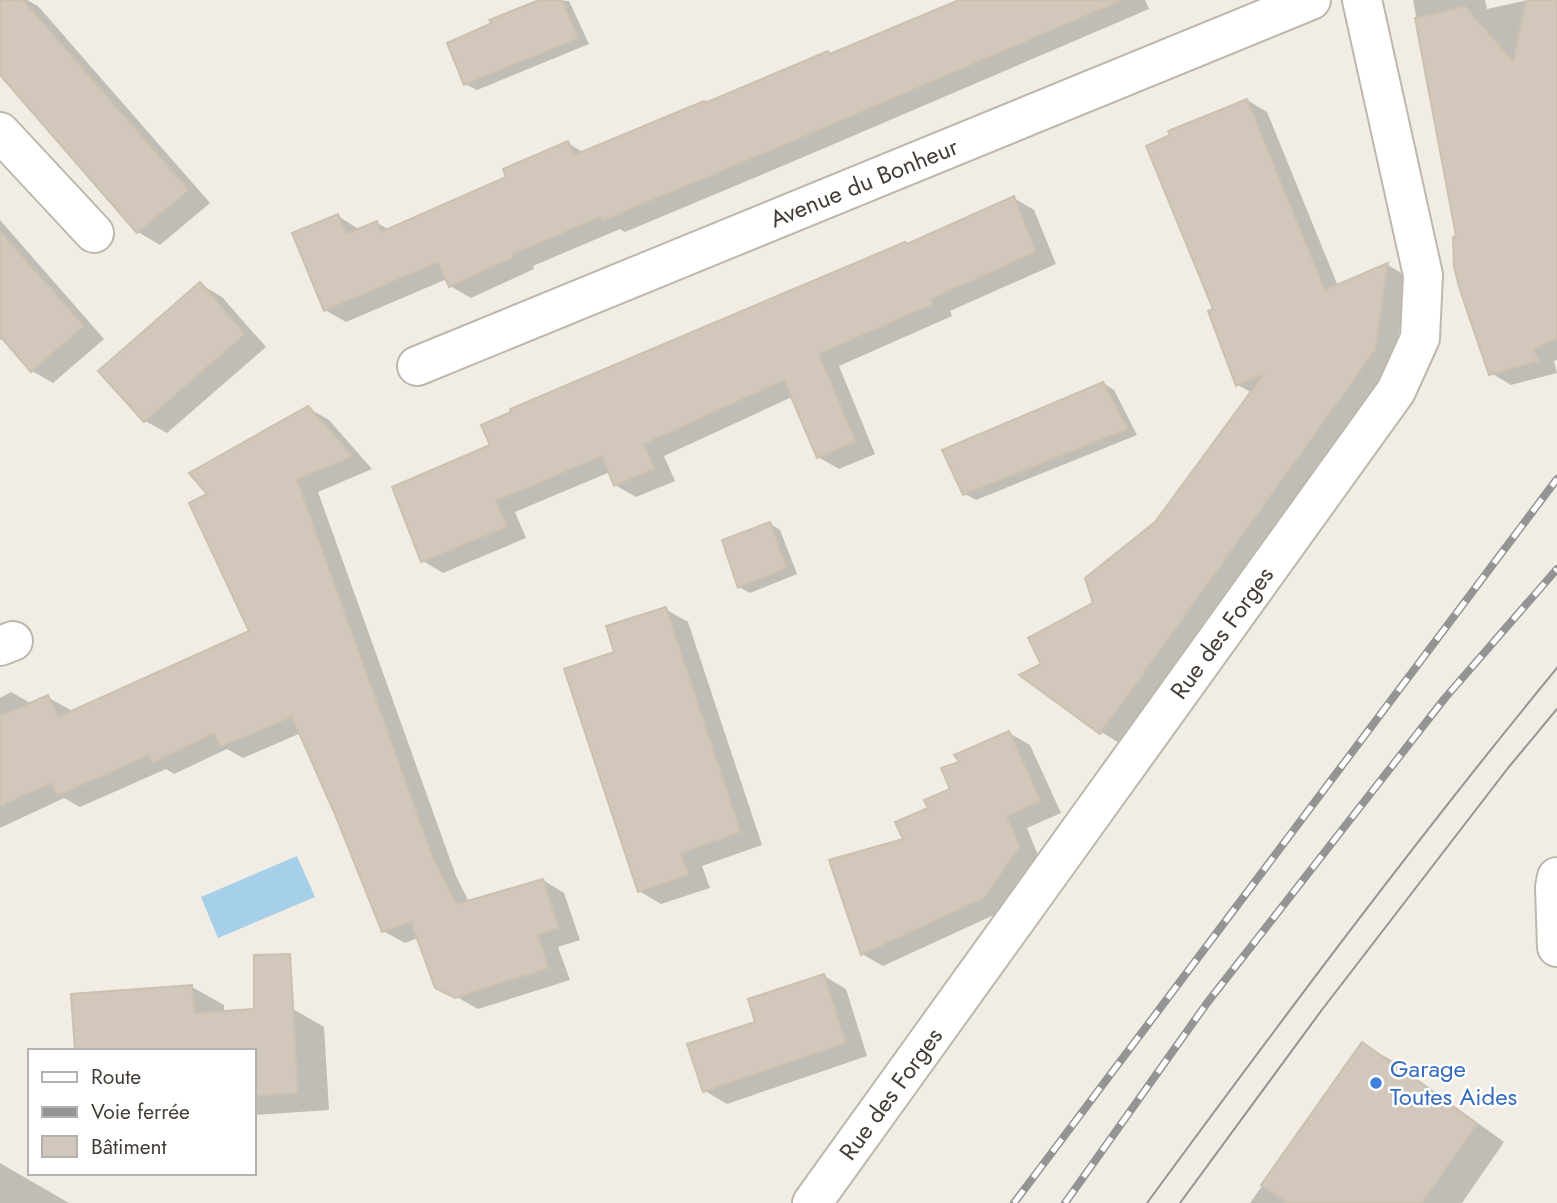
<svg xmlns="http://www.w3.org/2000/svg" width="1557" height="1203" font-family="Jost,sans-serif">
<rect width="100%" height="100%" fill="#f1ede5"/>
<path fill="#a6d0e9" d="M 297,856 L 315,897 L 218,938 L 201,897 Z"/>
<path fill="#0003" d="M 9,0 L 27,0 L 38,6 L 210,203 L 160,245 L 138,232 L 0,73 L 0,7 Z
M 544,0 L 569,1 L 589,44 L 477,90 L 465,84 Z
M 976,0 L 1145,0 L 1149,9 L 806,156 L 625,232 L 620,229 L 533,266 L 534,269 L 471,298 L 450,286 L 447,279 L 346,322 L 325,310 L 338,216 L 360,230 L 377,223 L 390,230 L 509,178 L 568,143 L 584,153 L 706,104 L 828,53 L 832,55 Z
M 1413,0 L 1485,0 L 1487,9 L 1528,0 L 1557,0 L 1557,360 L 1554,361 L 1557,373 L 1511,385 L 1491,373 L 1458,237 Z
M 1247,100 L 1267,112 L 1338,286 L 1388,265 L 1408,277 L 1394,362 L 1121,744 L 1101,732 L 1022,675 L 1044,665 L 1095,604 L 1157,523 L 1252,393 L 1238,385 L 1215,310 Z
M 1014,198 L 1034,210 L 1056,264 L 950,311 L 952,316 L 839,366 L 875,454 L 839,469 L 818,457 L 792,397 L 664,456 L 675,481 L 636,497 L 615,485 L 610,472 L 515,512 L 526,538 L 443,573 L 423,561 L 492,446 L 909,245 Z
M 0,220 L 104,339 L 53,383 L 32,371 L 4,337 L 0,340 Z
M 200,284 L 222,297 L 266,347 L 167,433 L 145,421 Z
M 1103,383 L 1114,390 L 1137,435 L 976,500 L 965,494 Z
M 308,408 L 329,420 L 372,469 L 318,492 L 456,876 L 469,902 L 543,880 L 564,893 L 580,940 L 558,947 L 570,980 L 478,1009 L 455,996 L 418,938 L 405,943 L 383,931 L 335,812 L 301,733 L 243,758 L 227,749 L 174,774 L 166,769 L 80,807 L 64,798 L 0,828 L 0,698 L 11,692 L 32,704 L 47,697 L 69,709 L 71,714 L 252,632 L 210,494 Z
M 769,523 L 780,530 L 797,574 L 750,593 L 739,587 Z
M 665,609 L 688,622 L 762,845 L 702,866 L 710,888 L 661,904 L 639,891 Z
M 1009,733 L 1030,745 L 1061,813 L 1027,828 L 1040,860 L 1002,914 L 996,914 L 883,966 L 862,954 L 905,840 L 930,809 L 952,790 L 961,763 Z
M 824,976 L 846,989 L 867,1056 L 727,1104 L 705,1091 L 758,1023 Z
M 192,987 L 224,1005 L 224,1013 L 293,1009 L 324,1027 L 329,1110 L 254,1115 L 254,1051 L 76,1051 Z
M 1362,1044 L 1391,1060 L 1504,1142 L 1462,1203 L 1250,1203 Z
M 0,1163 L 5,1166 L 69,1203 L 0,1203 Z"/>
<path fill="#d1c8bb" stroke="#ccc0af" stroke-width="2" d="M 0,0 L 23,0 L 189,190 L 137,233 L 0,75 Z
M 539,0 L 562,0 L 578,38 L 464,85 L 447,43 L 492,23 L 489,20 Z
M 959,0 L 1122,0 L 784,145 L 602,221 L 600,217 L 513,254 L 514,257 L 449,287 L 438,262 L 324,311 L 292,233 L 338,214 L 346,234 L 377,221 L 381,232 L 506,177 L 503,169 L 568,141 L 574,155 L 704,101 L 705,103 L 828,51 L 830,54 Z
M 1526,0 L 1557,0 L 1557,338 L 1534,350 L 1539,361 L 1489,375 L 1460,290 L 1454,267 L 1453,237 L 1456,236 L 1415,18 L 1465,6 L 1513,61 Z
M 1247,99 L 1325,290 L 1388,263 L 1375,350 L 1100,734 L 1019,675 L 1041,664 L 1028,638 L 1093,603 L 1085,578 L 1155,522 L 1263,375 L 1236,386 L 1208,311 L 1213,309 L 1146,146 L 1170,135 L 1168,131 Z
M 1014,196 L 1036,252 L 931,299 L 933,304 L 819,354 L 856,442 L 817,458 L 784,380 L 644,444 L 655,469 L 614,486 L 602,456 L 496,501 L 507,527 L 421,562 L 392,487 L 490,445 L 481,425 L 511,412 L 510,409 L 905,242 L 907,244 Z
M 0,231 L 84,326 L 31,372 L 0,336 Z
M 200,282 L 245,334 L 144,422 L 98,371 Z
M 1103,382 L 1128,429 L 963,495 L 942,450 Z
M 308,406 L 353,456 L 297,480 L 435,863 L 457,904 L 543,879 L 559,928 L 538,935 L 549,968 L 455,998 L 435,988 L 411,922 L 382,932 L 334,812 L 292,717 L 220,747 L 214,733 L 152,763 L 149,755 L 57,796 L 51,783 L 0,806 L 0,716 L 48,695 L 58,717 L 249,631 L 189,503 L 207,494 L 189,473 Z
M 770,522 L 787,568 L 738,588 L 722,540 Z
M 666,607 L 741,832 L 681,853 L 689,875 L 638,892 L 564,669 L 614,652 L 606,626 Z
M 1009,731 L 1041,801 L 1007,816 L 1020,847 L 984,898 L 861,955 L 829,860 L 903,839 L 895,822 L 928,808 L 924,800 L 950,789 L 941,768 L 959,762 L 954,755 Z
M 290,954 L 298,1093 L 254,1096 L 254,1051 L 75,1051 L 71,994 L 192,985 L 195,1013 L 254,1009 L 254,955 Z
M 824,974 L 846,1043 L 703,1092 L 687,1044 L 755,1022 L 748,999 Z
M 1362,1042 L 1477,1124 L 1422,1203 L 1287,1203 L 1261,1185 Z"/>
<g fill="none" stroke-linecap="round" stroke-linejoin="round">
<g stroke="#beb7ab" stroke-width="42">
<path id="minor" d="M 0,132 L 94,233
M 417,366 L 1311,0
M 0,646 L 13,641
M 1557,877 L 1555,887 L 1557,947
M 812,1203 L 1396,391 L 1420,338 L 1423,275 L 1362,0"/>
</g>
<use href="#minor" stroke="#fff" stroke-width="38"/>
<path stroke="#949494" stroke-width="2" d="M 1147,1203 C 1280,1022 1414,842 1557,668
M 1180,1203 L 1321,1011 L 1508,768 L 1557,709"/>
<g stroke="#949494" stroke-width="8">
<path id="rail" d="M 1014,1203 L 1557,479
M 1065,1203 L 1207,1003 L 1445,698 L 1557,569"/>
</g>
<use href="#rail" stroke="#fff" stroke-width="5" stroke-dasharray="16" stroke-linecap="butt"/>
</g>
<circle fill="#3f7fe0" stroke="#fff" stroke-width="2.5" cx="1376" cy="1083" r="7"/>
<g text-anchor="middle" stroke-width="5" stroke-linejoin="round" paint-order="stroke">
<g font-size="24" fill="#433d35" stroke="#fff">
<text transform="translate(864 183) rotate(-22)" y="8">Avenue du Bonheur</text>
<text transform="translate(1222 633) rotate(-54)" y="8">Rue des Forges</text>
<text transform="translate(891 1094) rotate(-54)" y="8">Rue des Forges</text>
</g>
<g font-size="24" fill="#366cbe" stroke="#fff" text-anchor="start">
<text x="1390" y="1077">Garage<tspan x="1390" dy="28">Toutes Aides</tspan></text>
</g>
</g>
<rect x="28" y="1049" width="228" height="126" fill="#ffffff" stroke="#b4b1ae" stroke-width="2"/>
<rect x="42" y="1072" width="35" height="10" fill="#ffffff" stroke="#b4b1ae" stroke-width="2"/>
<text x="91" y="1084" font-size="21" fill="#433d35">Route</text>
<rect x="42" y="1107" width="35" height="10" fill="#949494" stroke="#b4b1ae" stroke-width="2"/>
<text x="91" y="1119" font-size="21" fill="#433d35">Voie ferrée</text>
<rect x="42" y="1136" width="35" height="21" fill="#d1c8bb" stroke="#b4b1ae" stroke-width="2"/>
<text x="91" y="1154" font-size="21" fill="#433d35">Bâtiment</text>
</svg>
